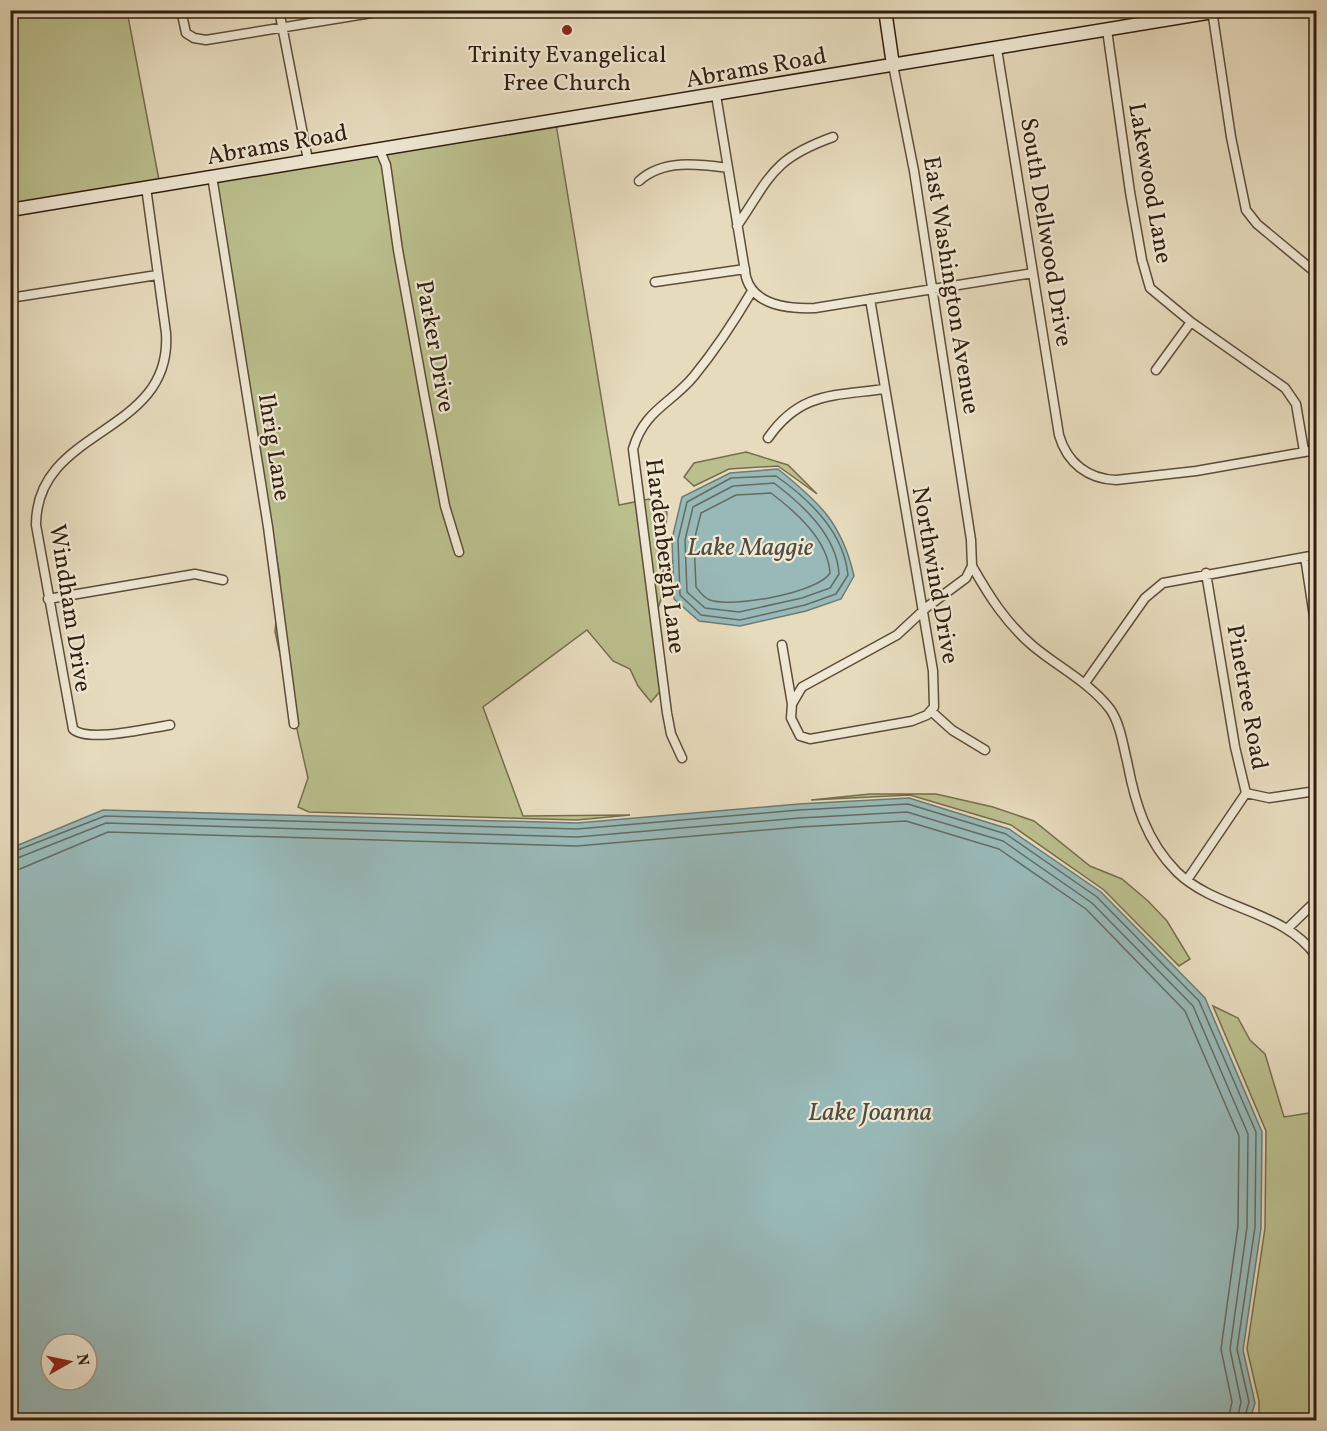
<svg xmlns="http://www.w3.org/2000/svg" width="1327" height="1431" font-family="Vollkorn,serif">
<rect width="100%" height="100%" fill="#e6dbbd"/>
<filter id="stains"><feTurbulence type="fractalNoise" baseFrequency=".00333" numOctaves="4"/><feColorMatrix values="0 0 0 0 .2 0 0 0 0 .09 0 0 0 0 .02 0 0 0 .5 -.17"/></filter>
<radialGradient id="worn" r=".72"><stop offset=".6" stop-color="#630" stop-opacity="0"/><stop offset="1" stop-color="#630" stop-opacity=".3"/></radialGradient>
<path fill="#bbbe8d" stroke="#766e4e" stroke-width="1.5" d="M 11,11 L 127,11 L 159,180 L 11,206 Z
M 556,124 L 619,505 L 649,499 L 667,512 L 661,599 L 654,621 L 667,683 L 651,702 L 638,686 L 630,669 L 613,661 L 587,630 L 483,707 L 523,816 L 630,815 L 577,820 L 309,812 L 298,807 L 308,778 L 275,632 L 280,577 L 212,180 Z
M 746,452 L 788,465 L 817,494 L 778,466 L 729,469 L 694,486 L 684,477 L 694,463 Z
M 870,794 L 936,794 L 993,807 L 1034,821 L 1090,866 L 1122,879 L 1148,901 L 1167,921 L 1190,959 L 1179,966 L 1104,890 L 1011,825 L 910,795 L 811,800 Z
M 1213,1006 L 1238,1018 L 1250,1040 L 1265,1054 L 1284,1117 L 1316,1112 L 1316,1420 L 1259,1420 L 1259,1401 L 1247,1349 L 1265,1228 L 1266,1131 Z"/>
<path fill="#98b9b8" stroke="#6e7b74" stroke-width="1.5" fill-rule="evenodd" d="M 778,469 C 819,502 842,523 854,576 L 841,599 L 806,611 L 740,626 L 699,621 L 674,599 L 672,539 L 682,497 L 730,473 Z
M 909,798 L 1009,829 L 1101,892 L 1205,998 L 1262,1132 L 1261,1228 L 1243,1350 L 1255,1403 L 1250,1420 L 11,1420 L 11,848 L 103,810 L 577,823 L 799,804 ZM 51,1344 L 87,1344 L 87,1380 L 51,1380 Z"/>
<g fill="none" stroke-linecap="round" stroke-linejoin="round">
<path stroke="#646c63" stroke-width="1.5" d="M 776,476 C 809,499 844,533 848,575 L 836,594 L 805,605 L 740,620 L 701,615 L 680,595 L 678,540 L 687,502 L 731,478 Z
M 774,483 C 803,505 837,536 839,574 L 830,588 L 802,598 L 739,612 L 705,608 L 687,592 L 685,540 L 693,507 L 733,486 Z
M 771,493 C 796,512 828,540 830,573 C 818,593 732,608 710,600 C 704,598 699,591 696,587 L 694,541 L 701,513 L 736,495 Z
M 10,853 L 105,816 L 577,829 L 799,810 L 908,804 L 1006,834 L 1097,897 L 1199,1001 L 1256,1132 L 1255,1227 L 1237,1349 L 1249,1402 L 1244,1420
M 10,861 L 106,823 L 577,837 L 800,818 L 907,812 L 1003,841 L 1092,903 L 1193,1006 L 1248,1134 L 1247,1227 L 1230,1349 L 1241,1402 L 1237,1420
M 10,870 L 20,869 L 108,832 L 577,846 L 800,827 L 906,821 L 999,849 L 1086,909 L 1185,1011 L 1239,1136 L 1238,1226 L 1221,1349 L 1232,1402 L 1228,1420"/>
<g stroke="#5e4d3a" stroke-width="11">
<path id="street" d="M 181,10 L 186,33 L 194,38 L 206,40 L 390,10
M 279,10 L 308,160
M 1212,10 L 1231,137 L 1246,210 L 1257,224 L 1316,273
M 1107,30 L 1130,192 L 1142,260 L 1150,288 L 1191,322 L 1285,388 L 1296,404 L 1304,451
M 997,49 L 1059,435 C 1067,463 1088,479 1116,480 L 1196,471 L 1316,450
M 716,95 L 746,277 C 754,306 790,309 815,308 L 1033,273
M 379,148 L 386,165 L 398,250 L 424,394 L 445,506 L 459,552
M 212,176 L 268,527 L 294,724
M 639,181 C 663,159 698,164 728,168
M 146,187 L 166,333 C 173,436 36,426 36,525 L 73,729 C 87,743 149,728 170,725
M 737,226 C 771,176 772,159 833,137
M 655,282 L 745,269
M 10,298 L 157,275
M 1156,370 L 1191,322
M 768,438 C 800,392 833,396 884,389
M 1305,557 L 1316,630
M 972,566 C 989,596 1006,623 1033,646 C 1058,667 1089,682 1110,709 C 1120,723 1123,745 1127,761 C 1135,803 1146,841 1177,872 C 1216,910 1284,910 1316,956
M 1206,573 L 1235,747 L 1246,793 L 1269,798 L 1316,791
M 48,599 L 195,574 L 223,580
M 782,645 L 792,704 L 791,718 L 800,736 L 810,739 L 912,721 L 927,715 L 934,707 L 933,671 L 870,299
M 1085,683 L 1145,598 L 1163,583 L 1316,555
M 792,704 L 802,687 L 897,635 L 927,607 L 966,578 L 972,566 L 971,540 L 914,171 L 893,65
M 931,711 L 952,730 L 985,750
M 682,758 L 671,734 L 667,713 L 633,449 C 644,410 671,404 694,376 C 716,349 735,320 752,291
M 1187,880 L 1246,793
M 1287,929 L 1316,901"/>
</g>
<g stroke="#301e0e" stroke-width="15">
<path id="secondary" d="M 885,10 L 893,65
M 10,210 L 1225,10"/>
</g>
<use href="#street" stroke="#efe8d4" stroke-width="8"/>
<use href="#secondary" stroke="#efe8d4" stroke-width="12"/>
</g>
<circle fill="#8f2418" stroke="#efe8d4" stroke-width="2" cx="567" cy="30" r="6"/>
<g text-anchor="middle" stroke-width="4.5" stroke-linejoin="round" paint-order="stroke">
<g font-size="24" fill="#301e0e" stroke="#efe8d4">
<text x="567" y="62">Trinity Evangelical<tspan x="567" dy="28">Free Church</tspan></text>
</g>
<g font-size="24" fill="#301e0e" stroke="#efe8d4">
<text transform="translate(756 67) rotate(-10)" y="8">Abrams Road</text>
<text transform="translate(277 144) rotate(-10)" y="8">Abrams Road</text>
<text transform="translate(1151 183) rotate(80)" y="8">Lakewood Lane</text>
<text transform="translate(1047 232) rotate(81)" y="8">South Dellwood Drive</text>
<text transform="translate(952 285) rotate(81)" y="8">East Washington Avenue</text>
<text transform="translate(436 346) rotate(80)" y="8">Parker Drive</text>
<text transform="translate(275 447) rotate(81)" y="8">Ihrig Lane</text>
<text transform="translate(666 556) rotate(83)" y="8">Hardenbergh Lane</text>
<text transform="translate(936 575) rotate(80)" y="8">Northwind Drive</text>
<text transform="translate(71 608) rotate(81)" y="8">Windham Drive</text>
<text transform="translate(1248 697) rotate(80)" y="8">Pinetree Road</text>
</g>
<g font-size="26" font-style="italic" fill="#4f4c41" stroke="#efe8d4">
<text x="750" y="555">Lake Maggie</text>
<text x="870" y="1120">Lake Joanna</text>
</g>
</g>
<rect width="1327" height="1431" fill="none" stroke="#e6dbbd" stroke-width="36"/>
<rect x="12" y="12" width="1303" height="1407" fill="none" stroke="#301e0e" stroke-width="3"/>
<rect x="18" y="18" width="1291" height="1395" fill="none" stroke="#301e0e" stroke-width="1.5"/>
<g transform="translate(69 1362) rotate(81)"><circle r="28" fill="#efe8d4" stroke="#a39785" stroke-width="1.5"/>
<path d="M0-4.5L10 22L0 15L-10 22Z" fill="#8f2418"/>
<text y="-9" font-size="16" font-weight="bold" text-anchor="middle" fill="#301e0e">N</text>
</g>
<rect width="100%" height="100%" filter="url(#stains)"/>
<rect width="100%" height="100%" fill="url(#worn)"/>
</svg>
